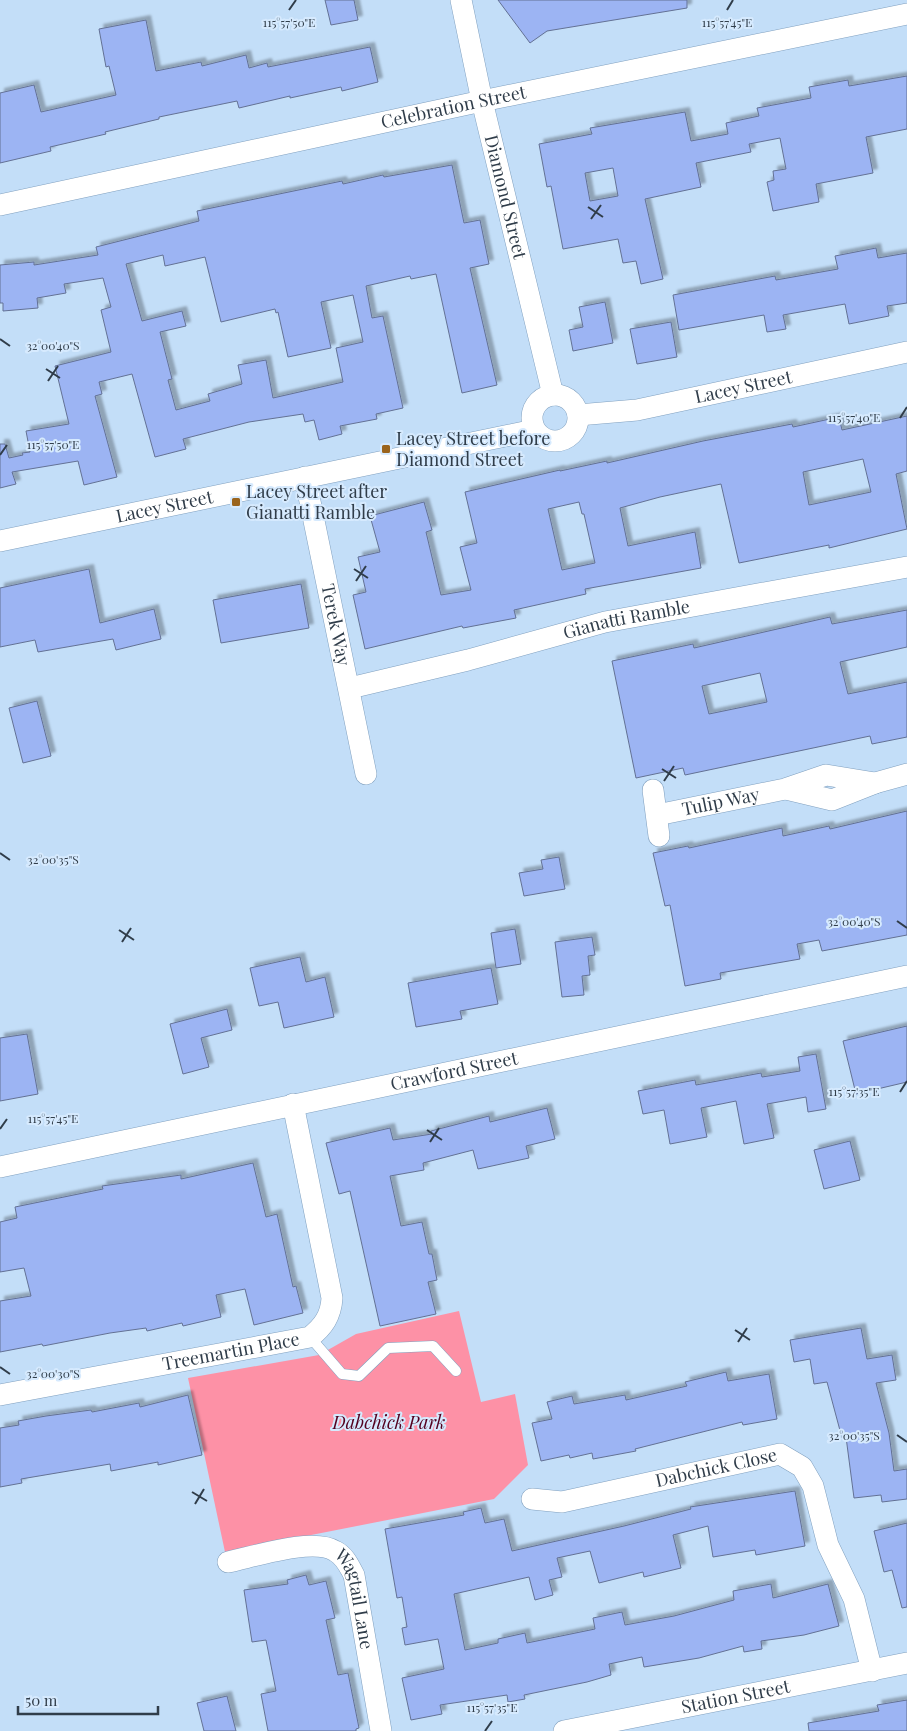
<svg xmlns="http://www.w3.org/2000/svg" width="907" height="1731" font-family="'Playfair Display',serif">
<defs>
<filter id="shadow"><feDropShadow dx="4.5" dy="-4.5" stdDeviation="1" flood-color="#0004"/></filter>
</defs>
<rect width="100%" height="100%" fill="#c3def8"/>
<path fill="#fd91a6" d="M 459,1311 L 481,1402 L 515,1394 L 528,1465 L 494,1499 L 225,1552 L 188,1378 L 319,1355 L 356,1334 Z"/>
<path fill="#9cb4f3" stroke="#637194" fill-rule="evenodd" filter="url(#shadow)" d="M 325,0 L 354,0 L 358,20 L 331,25 Z
M 498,0 L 687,0 L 687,8 L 547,31 L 530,43 Z
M 146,20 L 156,71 L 201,62 L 202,66 L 246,55 L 249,68 L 267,63 L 268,67 L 370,47 L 378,82 L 342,91 L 341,87 L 290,98 L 290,96 L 239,108 L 237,101 L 159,117 L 159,119 L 105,132 L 106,134 L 50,147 L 51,151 L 0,163 L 0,93 L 34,85 L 41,112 L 116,95 L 109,66 L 106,67 L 99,29 Z
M 907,76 L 907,129 L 866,137 L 873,173 L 816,184 L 819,202 L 773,211 L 767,182 L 774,180 L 773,171 L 786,169 L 780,138 L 749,144 L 751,152 L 696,163 L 701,187 L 645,199 L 663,279 L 641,284 L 636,261 L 623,263 L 618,239 L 563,249 L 551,186 L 547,187 L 539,144 L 592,134 L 590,128 L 685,112 L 691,141 L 728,134 L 726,123 L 759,116 L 757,108 L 811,98 L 809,87 L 848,80 L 849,86 ZM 613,168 L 618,196 L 590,201 L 585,173 Z
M 452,165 L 464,223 L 480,220 L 489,264 L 470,268 L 497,385 L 462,393 L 436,274 L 411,279 L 410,276 L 366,286 L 372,318 L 383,316 L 403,408 L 376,414 L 377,419 L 340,426 L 342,434 L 319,440 L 314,420 L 305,422 L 303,414 L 249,422 L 183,439 L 186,449 L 155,457 L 132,374 L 99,382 L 102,394 L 95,396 L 117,477 L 84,485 L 78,461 L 12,472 L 16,484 L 0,488 L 0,444 L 5,444 L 9,458 L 23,455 L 22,453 L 30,452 L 26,431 L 69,424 L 55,366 L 111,352 L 101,310 L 111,307 L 103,278 L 64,284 L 66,293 L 37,298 L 38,308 L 3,311 L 3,303 L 0,303 L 0,265 L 34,262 L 34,265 L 98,255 L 96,247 L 199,221 L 197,211 L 342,181 L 343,184 L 383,175 L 384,177 ZM 163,255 L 165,266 L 205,257 L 221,322 L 275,309 L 276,313 L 278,312 L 288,357 L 331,348 L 321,302 L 353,295 L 363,342 L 336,348 L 343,382 L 273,398 L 266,360 L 238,365 L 242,384 L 208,394 L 210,401 L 176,410 L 168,380 L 172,379 L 160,332 L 186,326 L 182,311 L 142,321 L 126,264 Z
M 876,248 L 878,258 L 907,253 L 907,303 L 887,306 L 889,316 L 849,324 L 845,304 L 783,315 L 786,329 L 767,332 L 764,315 L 679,330 L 673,295 L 775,276 L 776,280 L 838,269 L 835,256 Z
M 605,302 L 613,343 L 573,351 L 569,330 L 583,327 L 579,307 Z
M 671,322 L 677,357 L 637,364 L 630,329 Z
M 907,416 L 907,471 L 896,474 L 907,529 L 829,548 L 829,545 L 739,563 L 721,484 L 660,497 L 620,508 L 628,546 L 695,532 L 701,568 L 585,589 L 586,594 L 514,610 L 516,618 L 463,628 L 462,626 L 365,649 L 353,595 L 366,592 L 358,557 L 380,552 L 370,516 L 424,502 L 432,530 L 426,532 L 441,595 L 471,590 L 460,547 L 477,543 L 465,492 L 560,470 L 560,471 L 607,461 L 607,463 L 703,441 L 792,424 L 793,427 L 839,417 L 842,430 ZM 863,459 L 871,492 L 809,505 L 803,472 ZM 579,502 L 582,514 L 584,514 L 595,563 L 562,570 L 548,509 Z
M 89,569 L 100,623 L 154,609 L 161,639 L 116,650 L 113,639 L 38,652 L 35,640 L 0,647 L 0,588 Z
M 301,584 L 309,628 L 221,643 L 213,600 Z
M 907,610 L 907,647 L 840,662 L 848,694 L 907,682 L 907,737 L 872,744 L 870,736 L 685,775 L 683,768 L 636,778 L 612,661 L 693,644 L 694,648 L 830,617 L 832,624 ZM 760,673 L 767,702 L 709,714 L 702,686 Z
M 37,701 L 51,756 L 23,763 L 9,708 Z
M 907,811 L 907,935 L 822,951 L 819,940 L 797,944 L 800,959 L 720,973 L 721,979 L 685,986 L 670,905 L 665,906 L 653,853 L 688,846 L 689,848 L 782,828 L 783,836 L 829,826 L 830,829 Z
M 559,857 L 565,889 L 524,896 L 519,873 L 543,869 L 541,860 Z
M 515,929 L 521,964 L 496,968 L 491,933 Z
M 592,937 L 595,955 L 588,956 L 590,975 L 582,976 L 584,995 L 562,997 L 555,942 Z
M 300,957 L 306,982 L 325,977 L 334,1017 L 284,1028 L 278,1002 L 259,1006 L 250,968 Z
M 491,968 L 498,1004 L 460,1011 L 462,1019 L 416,1027 L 408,983 Z
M 227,1009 L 232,1030 L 201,1038 L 209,1067 L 183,1074 L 170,1024 Z
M 907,1026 L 907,1082 L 856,1094 L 843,1041 Z
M 27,1034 L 38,1094 L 0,1101 L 0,1038 Z
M 816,1054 L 826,1109 L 808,1112 L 806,1097 L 767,1104 L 774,1138 L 744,1144 L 736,1101 L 701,1108 L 707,1137 L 670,1144 L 664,1110 L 643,1114 L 638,1091 L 695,1080 L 696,1085 L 761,1073 L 762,1077 L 800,1071 L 798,1057 Z
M 547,1108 L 555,1139 L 526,1146 L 529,1158 L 478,1169 L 473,1150 L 423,1163 L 424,1170 L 390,1176 L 401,1226 L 422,1222 L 429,1254 L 432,1254 L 437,1280 L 428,1282 L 436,1314 L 380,1326 L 350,1191 L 339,1194 L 326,1143 L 390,1128 L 393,1140 L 432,1134 L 431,1131 L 489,1116 L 490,1122 Z
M 850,1141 L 860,1180 L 824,1189 L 814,1150 Z
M 253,1163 L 266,1217 L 277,1214 L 293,1287 L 296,1286 L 303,1313 L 254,1325 L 245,1289 L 216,1295 L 221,1317 L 183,1326 L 182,1323 L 147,1331 L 146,1328 L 110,1333 L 43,1346 L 42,1344 L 0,1352 L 0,1301 L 31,1296 L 24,1268 L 0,1272 L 0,1222 L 17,1218 L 15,1207 L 103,1189 L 102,1186 L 181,1175 L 181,1179 Z
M 861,1328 L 867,1359 L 892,1355 L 896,1380 L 876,1383 L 889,1433 L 894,1471 L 907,1469 L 907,1499 L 882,1502 L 881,1495 L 854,1498 L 846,1437 L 842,1438 L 827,1382 L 814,1384 L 810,1359 L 794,1362 L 790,1340 Z
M 726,1372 L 728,1381 L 769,1374 L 777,1419 L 743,1425 L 742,1422 L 635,1449 L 636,1451 L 593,1459 L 592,1453 L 570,1458 L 569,1455 L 541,1461 L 532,1423 L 552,1419 L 547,1402 L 572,1396 L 574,1404 L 625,1395 L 626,1400 L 687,1386 L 685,1382 Z
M 188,1395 L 202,1455 L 158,1465 L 158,1462 L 111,1471 L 110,1464 L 21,1479 L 22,1483 L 0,1487 L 0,1428 L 19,1425 L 18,1421 L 46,1416 L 91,1410 L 92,1412 L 139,1403 L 140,1407 Z
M 795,1491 L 805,1546 L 756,1555 L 755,1550 L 713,1557 L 708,1526 L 673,1535 L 681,1568 L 644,1577 L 643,1572 L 599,1583 L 590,1551 L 557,1558 L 562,1577 L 549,1580 L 553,1595 L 535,1600 L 529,1577 L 454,1594 L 465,1650 L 498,1643 L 498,1639 L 525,1633 L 527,1643 L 595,1629 L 593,1618 L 622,1612 L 625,1625 L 674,1616 L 734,1600 L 733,1591 L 771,1584 L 773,1598 L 828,1584 L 839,1626 L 804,1635 L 761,1641 L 762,1649 L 744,1652 L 743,1646 L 699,1658 L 644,1667 L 642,1657 L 609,1664 L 611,1675 L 587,1682 L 524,1695 L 525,1699 L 508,1702 L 507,1695 L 440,1705 L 442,1714 L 411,1720 L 402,1678 L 444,1669 L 438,1639 L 405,1645 L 402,1628 L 407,1627 L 402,1597 L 397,1598 L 385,1529 L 464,1515 L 463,1512 L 481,1508 L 485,1523 L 504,1519 L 512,1551 L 624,1526 L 691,1509 L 690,1507 Z
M 907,1523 L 907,1607 L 902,1608 L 892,1570 L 884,1572 L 874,1531 Z
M 306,1575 L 309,1585 L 326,1581 L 335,1618 L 326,1620 L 338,1675 L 348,1673 L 359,1728 L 356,1729 L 356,1731 L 268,1731 L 261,1694 L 276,1691 L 266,1640 L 252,1642 L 244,1590 L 288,1584 L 287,1580 Z
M 227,1696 L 236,1731 L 204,1731 L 197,1703 Z
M 907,1700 L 907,1731 L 809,1731 L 808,1723 L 879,1711 L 877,1705 Z"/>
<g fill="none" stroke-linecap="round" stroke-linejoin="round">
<g stroke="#80a0bf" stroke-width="11">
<path id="lane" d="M 310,1337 L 342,1374 L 359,1376 L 388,1348 L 433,1346 L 456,1371"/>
</g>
<g stroke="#80a0bf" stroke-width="22">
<g id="street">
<path id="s1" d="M 461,0 L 482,101 L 553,395"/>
<path id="s2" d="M 0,205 L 482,101 L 907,14"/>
<circle cx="555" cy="418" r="23"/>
<path id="s3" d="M 578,415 L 637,410 L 907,352"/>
<path id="s4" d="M 305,477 L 366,774"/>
<path id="s5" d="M 0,541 L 534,430"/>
<path id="s6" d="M 350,688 L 468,660 L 605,622 L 907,567"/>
<path d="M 786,789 L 832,800 L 875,783 L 907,774"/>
<path d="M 653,790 L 659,836"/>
<path id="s7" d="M 657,815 L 785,789 L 826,775 L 875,783"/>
<path id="s8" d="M 0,1167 L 907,976"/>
<path id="s9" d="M 0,1395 L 310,1337 C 323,1327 331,1316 332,1298 L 293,1104"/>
<path id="s10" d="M 532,1499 L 562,1502 L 780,1454 L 802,1467 L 813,1486 L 828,1545 L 854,1599 L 872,1671"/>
<path id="s11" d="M 228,1562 C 253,1557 313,1537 335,1551 C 345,1556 349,1566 354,1575 L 381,1731"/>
<path id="s12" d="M 564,1731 L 907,1663"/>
</g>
</g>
<use href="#lane" stroke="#fff" stroke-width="10"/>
<use href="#street" stroke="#fff" stroke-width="21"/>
</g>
<path fill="none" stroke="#303d4a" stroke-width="2" d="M 289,10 L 296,0M 727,10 L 733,0M 588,207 L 603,217M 591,219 L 601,205M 0,339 L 10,346M 46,369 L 60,378M 48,381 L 58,366M 900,418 L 907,407M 0,455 L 7,445M 354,569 L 368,578M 356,581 L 366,566M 662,769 L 676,778M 664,781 L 674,766M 0,853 L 10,860M 897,921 L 907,928M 119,930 L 134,940M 122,942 L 131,928M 900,1092 L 907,1081M 0,1129 L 7,1119M 427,1130 L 442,1140M 430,1142 L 439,1128M 735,1330 L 750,1340M 738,1342 L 747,1328M 0,1367 L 10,1374M 897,1435 L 907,1442M 192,1492 L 207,1501M 195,1504 L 204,1489M 485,1731 L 492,1721"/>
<g fill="#9a641d" stroke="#d6eafe" stroke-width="2">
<rect x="381" y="444" width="10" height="10" rx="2.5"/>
<rect x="231" y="497" width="10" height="10" rx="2.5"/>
</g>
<g text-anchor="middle" stroke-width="4" stroke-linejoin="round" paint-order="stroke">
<g font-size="18" fill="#303d4a" stroke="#d6eafe">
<text dy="6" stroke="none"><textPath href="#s2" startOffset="464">Celebration Street</textPath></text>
<text dy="6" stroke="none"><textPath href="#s1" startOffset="202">Diamond Street</textPath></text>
<text dy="6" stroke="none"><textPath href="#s3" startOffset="168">Lacey Street</textPath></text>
<text dy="6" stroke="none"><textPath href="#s5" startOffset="168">Lacey Street</textPath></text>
<text dy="6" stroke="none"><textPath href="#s6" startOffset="285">Gianatti Ramble</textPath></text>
<text dy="6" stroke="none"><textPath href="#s4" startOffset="151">Terek Way</textPath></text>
<text dy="6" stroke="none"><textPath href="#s7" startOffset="65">Tulip Way</textPath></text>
<text dy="6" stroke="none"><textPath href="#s8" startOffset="464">Crawford Street</textPath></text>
<text dy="6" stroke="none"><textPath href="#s9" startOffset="235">Treemartin Place</textPath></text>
<text dy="6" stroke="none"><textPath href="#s10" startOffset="188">Dabchick Close</textPath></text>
<text dy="6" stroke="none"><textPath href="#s11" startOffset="164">Wagtail Lane</textPath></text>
<text dy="6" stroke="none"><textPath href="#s12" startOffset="175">Station Street</textPath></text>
</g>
<g font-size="18" fill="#303d4a" stroke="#d6eafe" text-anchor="start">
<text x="396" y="445">Lacey Street before<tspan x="396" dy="21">Diamond Street</tspan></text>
<text x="246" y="498">Lacey Street after<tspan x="246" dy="21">Gianatti Ramble</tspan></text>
</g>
<g font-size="18" font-style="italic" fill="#53011f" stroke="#d6eafe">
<text x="389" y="1429">Dabchick Park</text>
</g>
</g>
<g font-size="12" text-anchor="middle" fill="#303d4a" stroke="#d6eafe" stroke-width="4" stroke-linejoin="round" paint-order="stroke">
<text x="289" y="27">115°57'50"E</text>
<text x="727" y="27">115°57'45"E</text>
<text x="53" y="350">32°00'40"S</text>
<text x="854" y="422">115°57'40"E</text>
<text x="53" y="449">115°57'50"E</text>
<text x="53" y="864">32°00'35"S</text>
<text x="854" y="926">32°00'40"S</text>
<text x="854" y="1096">115°57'35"E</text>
<text x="53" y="1123">115°57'45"E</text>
<text x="53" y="1378">32°00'30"S</text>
<text x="854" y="1440">32°00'35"S</text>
<text x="492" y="1712">115°57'35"E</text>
</g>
<path d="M18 1706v8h140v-8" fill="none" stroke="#303d4a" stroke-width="2.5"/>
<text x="25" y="1706" font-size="15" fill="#303d4a" stroke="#d6eafe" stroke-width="4" paint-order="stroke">50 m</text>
</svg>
